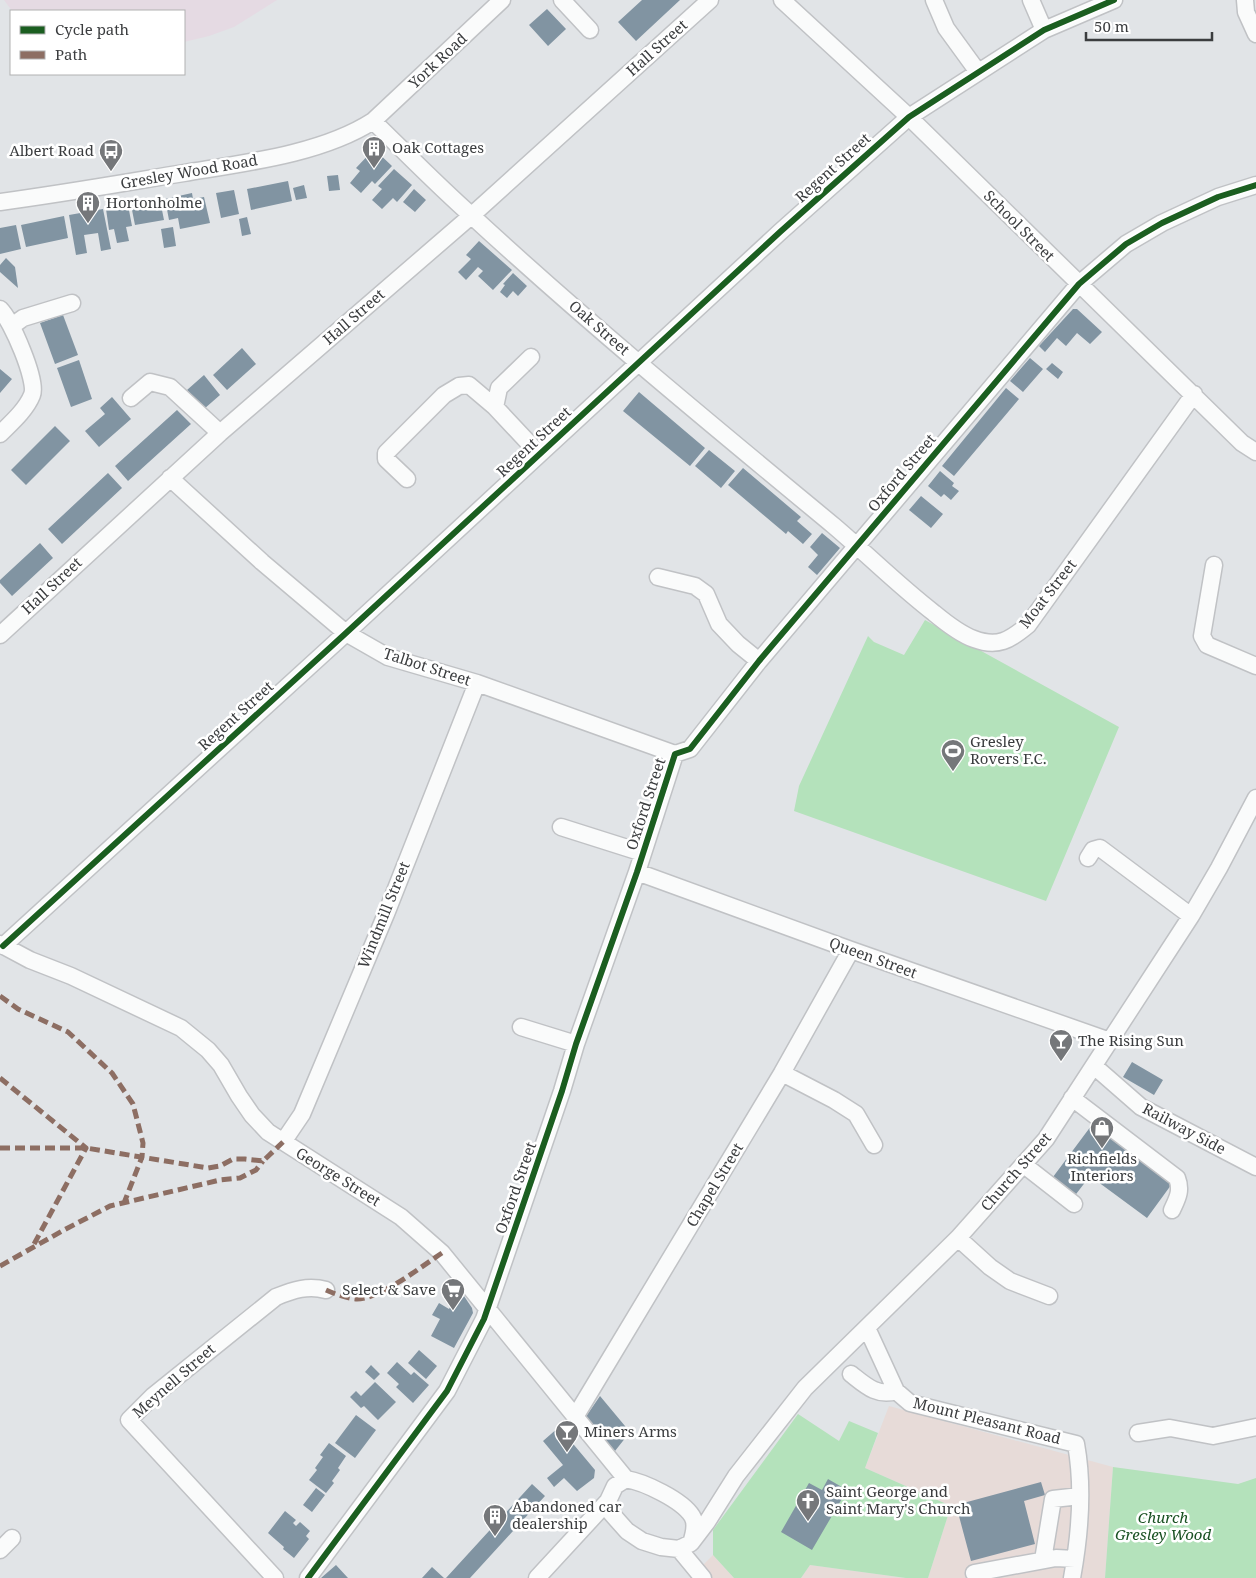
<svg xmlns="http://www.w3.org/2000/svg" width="1256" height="1578" font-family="'Noto Serif',serif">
<rect width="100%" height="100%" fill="#e1e4e7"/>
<path fill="#e7dbd8" d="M 889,1406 L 1113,1467 L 1105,1578 L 928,1578 L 951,1506 L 865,1468 Z
M 713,1555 L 734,1578 L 690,1578 Z
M 810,1565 L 906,1578 L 801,1578 Z"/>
<path fill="#e5dae3" d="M 4,0 L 277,0 L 234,27 L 209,36 L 184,42 L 184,11 L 12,11 Z"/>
<path fill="#b4e2bb" d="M 925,620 L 1119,727 L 1046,901 L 794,811 L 799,786 L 868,636 L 874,642 L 904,655 Z
M 798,1414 L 839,1441 L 849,1421 L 878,1433 L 865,1468 L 951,1506 L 928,1578 L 906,1578 L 810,1565 L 801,1578 L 734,1578 L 713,1555 L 713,1530 Z
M 1113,1467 L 1238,1484 L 1256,1478 L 1256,1578 L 1105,1578 Z"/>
<path fill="#8194a2" d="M 642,0 L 680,0 L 636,41 L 618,22 Z
M 547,9 L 566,29 L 548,46 L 529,25 Z
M 374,149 L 392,166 L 375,184 L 372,181 L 361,193 L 350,183 L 360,171 L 356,168 Z
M 394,169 L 412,185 L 397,202 L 393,198 L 382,209 L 372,200 L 382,189 L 378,186 Z
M 338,175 L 340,190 L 329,191 L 327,176 Z
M 288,181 L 292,201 L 251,210 L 247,189 Z
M 304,185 L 307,198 L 296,200 L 293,188 Z
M 414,189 L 426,200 L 415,212 L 403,202 Z
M 234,190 L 239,214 L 221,218 L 216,193 Z
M 192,193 L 193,199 L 204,197 L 210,223 L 180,229 L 178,218 L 169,220 L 165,199 Z
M 160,200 L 164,220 L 135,225 L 131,205 Z
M 128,205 L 132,226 L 126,227 L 129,241 L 117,243 L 114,229 L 109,230 L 106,209 Z
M 103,209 L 111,249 L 101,251 L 98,233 L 84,235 L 87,253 L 76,255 L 69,215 Z
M 64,216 L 68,238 L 26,247 L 21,225 Z
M 247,217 L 251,234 L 242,236 L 239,219 Z
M 16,225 L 21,249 L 0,254 L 0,228 Z
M 173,227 L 176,246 L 164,248 L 161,229 Z
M 479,241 L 512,270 L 493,290 L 478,276 L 483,271 L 478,267 L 466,280 L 458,272 L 471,259 L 466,255 Z
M 6,258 L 15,267 L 18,288 L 0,272 L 0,265 Z
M 513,273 L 527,286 L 518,296 L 513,291 L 507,298 L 500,292 L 505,285 L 503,284 Z
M 1073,309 L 1077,309 L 1102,332 L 1090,344 L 1077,333 L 1066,346 L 1057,338 L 1045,352 L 1039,346 Z
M 63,315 L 78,355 L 55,364 L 40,323 Z
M 242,348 L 256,364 L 227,390 L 213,375 Z
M 1030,358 L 1043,369 L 1023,392 L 1010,381 Z
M 79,360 L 92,399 L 71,407 L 57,368 Z
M 1052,363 L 1063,372 L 1058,379 L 1046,369 Z
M 0,369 L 12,379 L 0,393 Z
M 204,375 L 220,395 L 204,409 L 187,390 Z
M 1006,388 L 1019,399 L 954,476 L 942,466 Z
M 639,392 L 705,448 L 690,466 L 623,411 Z
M 112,397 L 131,419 L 99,447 L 85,431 L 105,414 L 100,408 Z
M 177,410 L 191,424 L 128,481 L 115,466 Z
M 55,426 L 70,441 L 26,485 L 11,470 Z
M 709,450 L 735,471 L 721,488 L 695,466 Z
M 743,468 L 801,517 L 797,521 L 812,534 L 803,544 L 788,531 L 786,534 L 728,485 Z
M 940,471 L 954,483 L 952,486 L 959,491 L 951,500 L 944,494 L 941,497 L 928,486 Z
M 108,473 L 122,488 L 62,544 L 48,529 Z
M 921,496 L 943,514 L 931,528 L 909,510 Z
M 822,533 L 840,548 L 817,575 L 808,567 L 818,555 L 810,547 Z
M 40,543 L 53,558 L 12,596 L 0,583 L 0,580 Z
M 1132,1062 L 1163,1080 L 1154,1095 L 1123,1077 Z
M 1094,1122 L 1174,1181 L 1147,1218 L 1090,1176 L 1073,1198 L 1050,1181 Z
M 460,1290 L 472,1308 L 473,1313 L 454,1348 L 431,1336 L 440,1319 L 432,1315 L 439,1303 L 449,1309 Z
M 419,1350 L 437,1366 L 426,1379 L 408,1363 Z
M 397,1362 L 411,1375 L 414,1372 L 429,1385 L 413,1403 L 396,1387 L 399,1384 L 387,1373 Z
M 371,1365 L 380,1374 L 374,1380 L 365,1372 Z
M 375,1382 L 396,1402 L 378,1420 L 364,1406 L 361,1408 L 350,1397 L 356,1391 L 361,1396 Z
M 600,1396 L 630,1432 L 615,1451 L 587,1420 L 587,1415 Z
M 356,1415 L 376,1430 L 355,1458 L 335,1443 Z
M 559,1427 L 595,1470 L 594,1478 L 577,1491 L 564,1478 L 554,1487 L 547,1478 L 563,1465 L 543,1441 Z
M 329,1443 L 346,1456 L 338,1468 L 340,1470 L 332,1481 L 334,1483 L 326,1493 L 309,1480 L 317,1470 L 315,1468 L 323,1457 L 320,1455 Z
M 828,1479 L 847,1490 L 812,1550 L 781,1532 L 809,1483 L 822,1490 Z
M 1041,1482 L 1045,1495 L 1024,1501 L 1035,1544 L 971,1561 L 956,1505 Z
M 532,1484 L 545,1496 L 470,1578 L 446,1578 Z
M 316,1488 L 325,1495 L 312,1512 L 303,1505 Z
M 285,1511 L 296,1520 L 293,1523 L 296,1526 L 300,1522 L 310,1531 L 306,1536 L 309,1539 L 294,1558 L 283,1549 L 284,1547 L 268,1533 Z
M 336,1565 L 348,1578 L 321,1578 Z
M 432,1567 L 444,1578 L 422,1578 Z"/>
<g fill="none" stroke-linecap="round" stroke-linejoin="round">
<g stroke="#c0c2c5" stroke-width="19">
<path id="minor" d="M 562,0 L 590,30
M 782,0 L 909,117 L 1242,443 L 1256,452
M 934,0 L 946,28 L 978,72
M 1031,0 L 1044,30
M 1245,0 L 1246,12 L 1256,34
M 373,121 C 406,153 438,186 472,216 C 589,324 712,425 834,526 C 868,555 899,586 934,613 C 946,623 960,634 974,639 C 998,648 1010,640 1028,625 L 1194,394
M 0,202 C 61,194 123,183 184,173 C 244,163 322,154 373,121 L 502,0
M 0,309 C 11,320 38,381 32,395 C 26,410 11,423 0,434
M 12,326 L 23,318 L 72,303
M 531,357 L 499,388 L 495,407 L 539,454
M 131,398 L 150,382 L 170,387 L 220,433
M 170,478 L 262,562 L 346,633 L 388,657 L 477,683 L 675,754
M 407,479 L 386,459 L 386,453 L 444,395 L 459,386 L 469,385 L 495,407
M 1214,565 L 1202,636 L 1207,645 L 1256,666
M 658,577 L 695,586 L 706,594 L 719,624 L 738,644 L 759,661
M 0,635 L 220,433 L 471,216 L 710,0
M 561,827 L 643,853
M 1088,858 L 1093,850 L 1100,848 L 1191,916
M 637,872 L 851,950 L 1110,1041
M 0,944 L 30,960 L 71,976 L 181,1028 L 208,1050 L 221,1065 L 239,1096 L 252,1115 L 268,1132 L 401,1217 L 442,1253 L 626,1479
M 3,946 L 346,633 L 780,232 L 909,117 L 1044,30 L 1114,0
M 521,1027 L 576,1044
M 1094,1066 L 1141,1107 L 1256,1167
M 782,1073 L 834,1100 L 856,1114 L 874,1145
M 1072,1098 L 1177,1178 C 1182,1191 1177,1199 1172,1210
M 283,1142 L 302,1114 L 386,914 L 477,683
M 1024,1165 L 1074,1204
M 958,1238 L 990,1267 L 1010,1281 L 1049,1296
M 867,1328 L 896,1391 L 910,1403 L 1076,1444 C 1084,1488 1080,1534 1072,1578
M 851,1374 C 865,1385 877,1397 896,1391
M 575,1417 L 782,1073 L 851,950
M 1138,1433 L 1170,1428 L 1213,1436 L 1256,1427
M 691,1543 L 707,1522 L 736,1476 L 805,1388 L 958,1238 L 1046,1139 L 1191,916 L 1219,868 L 1256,798
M 679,1549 L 703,1578
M 0,1550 L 12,1538
M 1043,1560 L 1053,1499 L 1080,1496
M 974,1573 L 1056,1558 L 1075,1559
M 275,1578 L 129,1420 L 153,1396 L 276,1297 C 293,1290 308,1285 326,1290
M 308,1578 L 447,1391 L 484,1319 L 562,1091 L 576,1044 L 637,872 L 675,754 L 690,749 L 759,661 L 1079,284 L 1126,244 L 1162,223 L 1218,197 L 1256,185
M 537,1578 L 608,1501 L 615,1486 L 626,1479 C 644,1482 682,1500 692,1516 C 697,1524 694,1534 691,1543 L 679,1549 L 661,1547 L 642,1541 L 627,1531 L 611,1513 L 608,1501"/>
</g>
<use href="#minor" stroke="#fafbfb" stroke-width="16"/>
<path stroke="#8d6e63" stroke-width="5" stroke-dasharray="10 5" stroke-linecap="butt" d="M 0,996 L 18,1009 L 68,1032 L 112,1073 L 133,1104 L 143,1143 L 142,1157 L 124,1203
M 0,1078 L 86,1148 L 33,1246
M 0,1148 L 86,1148 L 208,1168 L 220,1166 L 233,1159 L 245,1159 L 263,1161 L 283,1142
M 0,1266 L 64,1230 L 110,1206 L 220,1180 L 240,1178 L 256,1170 L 263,1161
M 326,1290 C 335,1294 346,1298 356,1299 C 379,1300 422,1266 442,1253"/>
<g stroke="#fff" stroke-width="9">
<path id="cycleway" d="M 3,946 L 346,633 L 780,232 L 909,117 L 1044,30 L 1114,0
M 308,1578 L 447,1391 L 484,1319 L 562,1091 L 576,1044 L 637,872 L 675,754 L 690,749 L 759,661 L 1079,284 L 1126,244 L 1162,223 L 1218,197 L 1256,185"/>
</g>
<use href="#cycleway" stroke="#1b5e20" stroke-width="6"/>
</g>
<defs>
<g id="building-pin" transform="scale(1.25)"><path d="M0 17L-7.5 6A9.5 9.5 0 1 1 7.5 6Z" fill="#75777a" stroke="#fff"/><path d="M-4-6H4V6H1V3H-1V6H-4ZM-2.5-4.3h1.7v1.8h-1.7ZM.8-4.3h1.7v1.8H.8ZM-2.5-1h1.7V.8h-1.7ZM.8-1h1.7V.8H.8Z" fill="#fff"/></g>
<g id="bus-pin" transform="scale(1.25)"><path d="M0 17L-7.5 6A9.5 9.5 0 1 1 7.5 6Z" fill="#75777a" stroke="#fff"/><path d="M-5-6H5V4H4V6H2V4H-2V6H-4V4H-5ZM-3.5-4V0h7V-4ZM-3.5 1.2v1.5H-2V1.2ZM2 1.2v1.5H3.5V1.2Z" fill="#fff"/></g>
<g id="stadium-pin" transform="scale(1.25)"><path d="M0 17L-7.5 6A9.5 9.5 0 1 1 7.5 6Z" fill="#75777a" stroke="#fff"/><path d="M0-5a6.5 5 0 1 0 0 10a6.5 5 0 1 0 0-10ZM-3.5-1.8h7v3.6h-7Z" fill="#fff"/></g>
<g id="bar-pin" transform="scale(1.25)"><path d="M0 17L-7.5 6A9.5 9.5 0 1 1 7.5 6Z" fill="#75777a" stroke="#fff"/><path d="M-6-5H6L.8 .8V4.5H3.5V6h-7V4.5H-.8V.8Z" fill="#fff"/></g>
<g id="shop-pin" transform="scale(1.25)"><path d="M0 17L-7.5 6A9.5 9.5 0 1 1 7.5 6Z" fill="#75777a" stroke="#fff"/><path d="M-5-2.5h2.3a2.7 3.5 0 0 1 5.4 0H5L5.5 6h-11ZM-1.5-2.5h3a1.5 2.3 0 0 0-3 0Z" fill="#fff"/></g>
<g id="supermarket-pin" transform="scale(1.25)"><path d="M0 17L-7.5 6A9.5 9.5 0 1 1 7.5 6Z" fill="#75777a" stroke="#fff"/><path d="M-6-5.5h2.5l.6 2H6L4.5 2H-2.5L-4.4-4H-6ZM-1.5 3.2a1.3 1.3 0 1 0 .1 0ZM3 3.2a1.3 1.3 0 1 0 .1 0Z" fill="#fff"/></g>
<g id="church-pin" transform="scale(1.25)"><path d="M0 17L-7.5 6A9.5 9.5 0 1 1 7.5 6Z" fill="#75777a" stroke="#fff"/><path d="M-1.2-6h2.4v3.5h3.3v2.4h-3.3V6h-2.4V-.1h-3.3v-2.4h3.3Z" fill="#fff"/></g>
</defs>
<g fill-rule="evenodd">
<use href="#building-pin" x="374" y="148"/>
<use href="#bus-pin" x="111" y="151"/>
<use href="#building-pin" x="88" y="203"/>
<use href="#stadium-pin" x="953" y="751"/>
<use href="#bar-pin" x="1061" y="1041"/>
<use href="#shop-pin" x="1102" y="1128"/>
<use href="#supermarket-pin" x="453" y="1290"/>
<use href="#bar-pin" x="567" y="1432"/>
<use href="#church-pin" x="808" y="1501"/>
<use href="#building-pin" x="495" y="1516"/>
</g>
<g text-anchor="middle" stroke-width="5" stroke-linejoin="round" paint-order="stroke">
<g font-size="15" fill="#3b3d3f" stroke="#fff">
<text transform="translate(657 48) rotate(-42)" y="5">Hall Street</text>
<text transform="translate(438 61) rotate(-43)" y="5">York Road</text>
<text transform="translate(833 168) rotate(-42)" y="5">Regent Street</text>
<text transform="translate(189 172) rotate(-10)" y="5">Gresley Wood Road</text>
<text transform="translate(1019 226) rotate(45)" y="5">School Street</text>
<text transform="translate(354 317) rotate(-41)" y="5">Hall Street</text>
<text transform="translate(599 328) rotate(41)" y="5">Oak Street</text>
<text transform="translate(534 442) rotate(-43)" y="5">Regent Street</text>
<text transform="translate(902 473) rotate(-50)" y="5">Oxford Street</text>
<text transform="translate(52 586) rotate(-43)" y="5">Hall Street</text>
<text transform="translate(1048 594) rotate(-52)" y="5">Moat Street</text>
<text transform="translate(427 667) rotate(18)" y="5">Talbot Street</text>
<text transform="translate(236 716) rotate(-42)" y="5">Regent Street</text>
<text transform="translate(646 804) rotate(-72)" y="5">Oxford Street</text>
<text transform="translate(384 915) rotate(-68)" y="5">Windmill Street</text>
<text transform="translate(873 958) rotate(20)" y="5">Queen Street</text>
<text transform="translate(1184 1129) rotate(28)" y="5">Railway Side</text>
<text transform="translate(1016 1172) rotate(-49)" y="5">Church Street</text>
<text transform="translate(338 1177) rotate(32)" y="5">George Street</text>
<text transform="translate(715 1185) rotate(-59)" y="5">Chapel Street</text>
<text transform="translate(516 1188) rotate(-71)" y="5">Oxford Street</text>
<text transform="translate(174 1381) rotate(-41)" y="5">Meynell Street</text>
<text transform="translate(987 1421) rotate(14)" y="5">Mount Pleasant Road</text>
</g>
<g font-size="15" fill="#3b3d3f" stroke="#fff" text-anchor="start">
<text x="392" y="153">Oak Cottages</text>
<text x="94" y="156" text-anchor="end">Albert Road</text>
<text x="106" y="208">Hortonholme</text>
<text x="970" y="747">Gresley<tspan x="970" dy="17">Rovers F.C.</tspan></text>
<text x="1078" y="1046">The Rising Sun</text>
<text x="1102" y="1164" text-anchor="middle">Richfields<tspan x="1102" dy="17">Interiors</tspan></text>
<text x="436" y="1295" text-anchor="end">Select &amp; Save</text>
<text x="584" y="1437">Miners Arms</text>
<text x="826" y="1497">Saint George and<tspan x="826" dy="17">Saint Mary's Church</tspan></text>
<text x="512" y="1512">Abandoned car<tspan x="512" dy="17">dealership</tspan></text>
</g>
<g font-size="15" font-style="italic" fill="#195122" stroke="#fff">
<text x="1163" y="1523">Church<tspan x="1163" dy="17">Gresley Wood</tspan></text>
</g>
</g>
<rect x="10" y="10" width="175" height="65" fill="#ffffff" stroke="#b1b1b2"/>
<rect x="20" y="26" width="25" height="8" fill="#1b5e20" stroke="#b1b1b2"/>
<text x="55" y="35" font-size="15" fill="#3b3d3f">Cycle path</text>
<rect x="20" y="51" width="25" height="8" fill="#8d6e63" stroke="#b1b1b2"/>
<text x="55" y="60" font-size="15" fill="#3b3d3f">Path</text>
<path d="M1086 32v8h126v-8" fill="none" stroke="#3b3d3f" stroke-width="2.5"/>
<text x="1094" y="32" font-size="15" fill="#3b3d3f" stroke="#ffffff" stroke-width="4" paint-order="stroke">50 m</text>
</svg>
